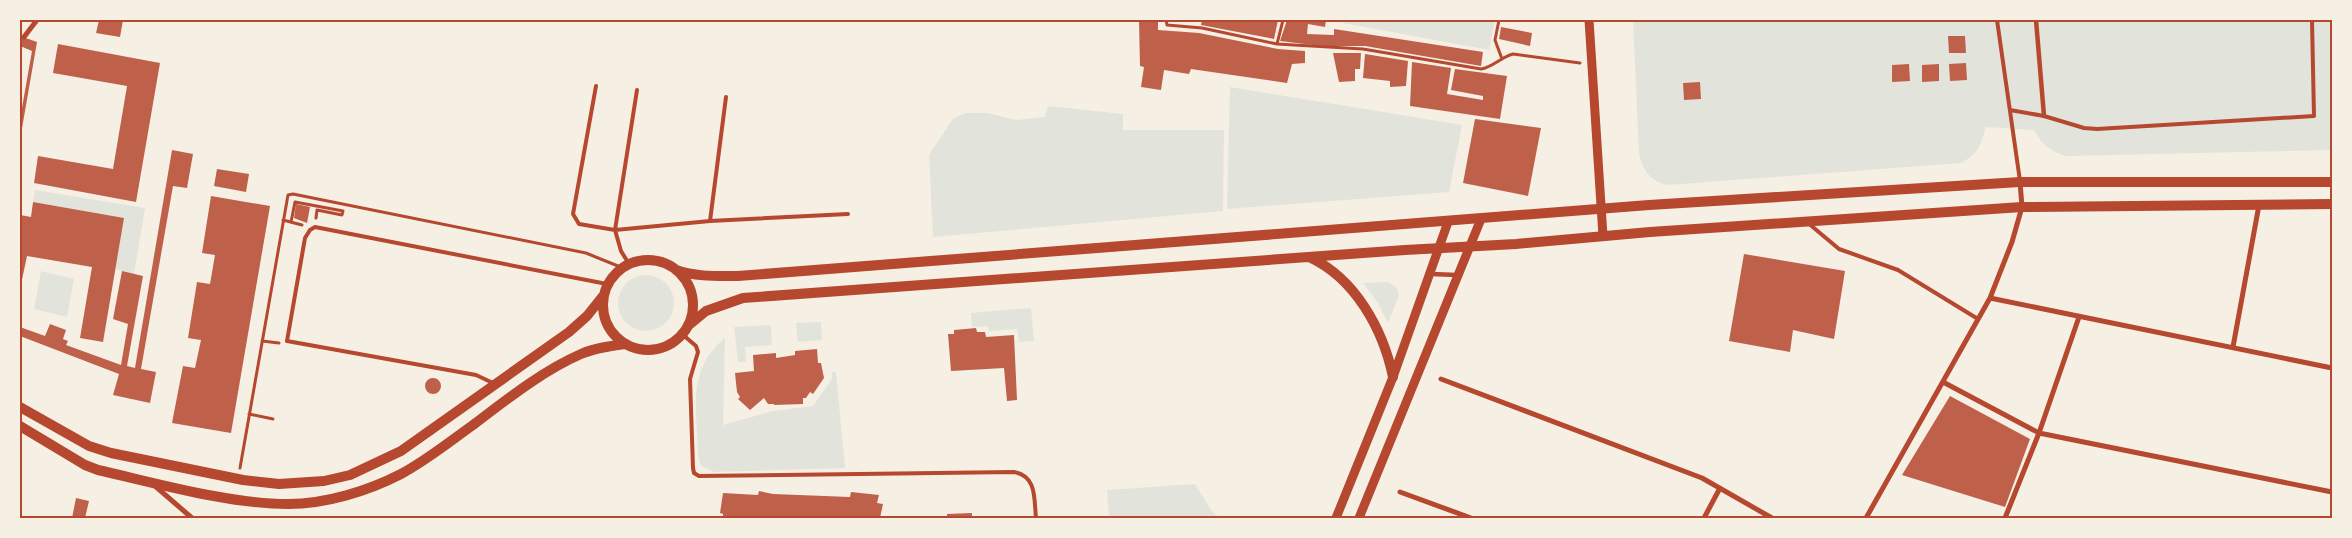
<svg xmlns="http://www.w3.org/2000/svg" width="2352" height="538" font-family="'DM Sans',sans-serif">
<rect width="100%" height="100%" fill="#f6efe4"/>
<path fill="#e2e4dc" d="M 1343,20 L 1495,20 L 1489,50 L 1343,23 Z
M 1633,20 L 2332,20 L 2332,150 L 2066,156 C 2050,151 2042,145 2034,130 L 1986,127 C 1980,145 1980,153 1961,163 L 1668,185 C 1650,181 1643,171 1639,153 Z
M 1230,87 L 1462,125 L 1449,192 L 1227,209 Z
M 1048,106 L 1123,114 L 1123,130 L 1224,130 L 1223,211 L 933,237 L 929,155 L 953,119 L 965,113 L 988,113 L 1016,120 L 1045,117 Z
M 35,190 L 145,208 L 134,274 L 115,269 L 124,218 L 33,202 Z
M 41,271 L 74,279 L 67,317 L 34,309 Z
M618 303a28 28 0 1 1 56 0a28 28 0 1 1-56 0Z
M 1388,282 L 1396,287 L 1399,295 L 1388,323 L 1378,303 L 1363,283 Z
M 1031,308 L 1034,341 L 1019,342 L 1017,329 L 989,331 L 988,326 L 972,327 L 971,313 Z
M 821,322 L 822,340 L 798,342 L 796,323 Z
M 771,325 L 772,345 L 745,347 L 746,362 L 738,362 L 734,327 Z
M 725,338 L 723,425 L 773,411 L 813,406 L 832,379 L 832,372 L 836,372 L 845,468 L 714,472 L 701,466 L 698,456 C 697,410 686,370 725,338 Z
M 1195,484 L 1211,510 L 1219,518 L 1109,518 L 1107,490 Z"/>
<path fill="#bf614a" d="M 99,20 L 123,20 L 120,37 L 96,33 Z
M 1139,20 L 1158,20 L 1158,30 L 1199,33 L 1278,49 L 1305,51 L 1305,63 L 1292,64 L 1287,83 L 1191,69 L 1189,74 L 1164,70 L 1161,90 L 1141,87 L 1144,67 L 1140,66 Z
M 1202,20 L 1278,20 L 1274,39 L 1201,25 Z
M 1287,20 L 1326,20 L 1325,27 L 1308,24 L 1307,34 L 1334,35 L 1334,29 L 1483,52 L 1481,66 L 1365,46 L 1321,46 L 1280,41 Z
M 1501,27 L 1532,33 L 1530,46 L 1499,39 Z
M 20,36 L 37,42 L 21,134 L 20,119 L 32,51 L 20,46 Z
M 1948,36 L 1965,36 L 1966,53 L 1949,53 Z
M 58,44 L 160,63 L 136,202 L 34,183 L 38,156 L 113,169 L 127,86 L 53,73 Z
M 1333,53 L 1361,53 L 1360,69 L 1355,69 L 1355,81 L 1339,82 Z
M 1365,54 L 1408,61 L 1406,86 L 1390,87 L 1390,81 L 1363,78 Z
M 1412,62 L 1451,68 L 1447,94 L 1483,100 L 1483,96 L 1451,90 L 1455,69 L 1507,76 L 1500,119 L 1410,106 Z
M 1966,63 L 1967,80 L 1950,81 L 1949,64 Z
M 1909,64 L 1910,81 L 1892,82 L 1892,65 Z
M 1939,64 L 1939,81 L 1922,82 L 1922,65 Z
M 1700,82 L 1701,99 L 1684,100 L 1683,83 Z
M 1475,119 L 1541,128 L 1528,196 L 1463,183 Z
M 172,150 L 193,154 L 187,188 L 173,186 L 141,369 L 156,372 L 150,403 L 113,395 L 119,374 L 20,336 L 20,327 L 45,336 L 50,324 L 66,330 L 63,339 L 68,341 L 66,345 L 121,365 L 128,324 L 113,319 L 122,271 L 143,276 L 127,366 L 135,368 Z
M 217,169 L 249,174 L 246,192 L 214,186 Z
M 211,196 L 270,206 L 231,433 L 172,423 L 183,366 L 195,368 L 201,340 L 188,338 L 197,282 L 210,284 L 215,255 L 202,253 Z
M 33,202 L 124,218 L 103,342 L 80,338 L 92,267 L 27,256 L 20,289 L 20,215 L 31,217 Z
M 296,204 L 310,207 L 307,223 L 294,218 Z
M 1744,254 L 1845,271 L 1834,339 L 1793,330 L 1790,352 L 1729,341 Z
M 976,328 L 977,332 L 985,332 L 986,337 L 1014,335 L 1017,400 L 1007,401 L 1004,368 L 951,371 L 948,334 L 954,334 L 954,330 Z
M 817,349 L 818,363 L 821,363 L 824,378 L 813,394 L 810,392 L 806,398 L 803,398 L 803,404 L 774,405 L 774,404 L 768,404 L 764,398 L 750,410 L 738,399 L 740,397 L 737,392 L 735,373 L 754,371 L 753,355 L 776,353 L 776,358 L 795,355 L 795,351 Z
M425 386a8 8 0 1 1 16 0a8 8 0 1 1-16 0Z
M 1950,396 L 2030,439 L 2005,507 L 1902,475 Z
M 759,491 L 773,494 L 850,497 L 851,492 L 879,495 L 877,503 L 883,504 L 880,518 L 723,518 L 723,514 L 720,513 L 723,493 L 758,495 Z
M 76,498 L 89,501 L 85,518 L 72,518 Z
M 972,513 L 972,518 L 947,518 L 947,514 Z"/>
<g fill="none" stroke-linecap="round" stroke-linejoin="round">
<path stroke="#b5482f" stroke-width="3" d="M 1166,20 L 1167,25 L 1202,28 L 1277,44 L 1363,49 L 1481,69 C 1493,67 1501,57 1513,54 L 1580,63
M 1499,20 L 1495,40 L 1502,59
M 1277,44 L 1283,20
M 283,220 L 302,225
M 291,222 L 295,202 L 343,211 L 342,215 L 317,210 L 316,218
M 262,341 L 279,343
M 249,414 L 273,419
M 240,468 L 288,195 L 293,194 L 586,253 L 618,266"/>
<path stroke="#b5482f" stroke-width="4" d="M 1997,20 L 2020,181
M 596,86 L 573,214 L 579,224 L 615,230 L 710,221 L 848,214
M 2010,110 L 2044,116 L 2084,128 L 2097,129 L 2314,116 L 2312,20
M 710,221 L 726,97
M 1808,223 L 1839,249 L 1898,270 L 1978,319
M 629,264 L 621,251 L 615,230 L 637,90
M 682,334 L 696,346 L 698,352 L 690,379 L 693,468 L 694,473 L 699,476 L 1014,472 C 1037,476 1034,499 1036,518
M 493,383 L 476,375 L 287,341 L 305,238 L 310,230 L 315,227 L 607,284"/>
<path stroke="#b5482f" stroke-width="4.5" d="M 2036,20 L 2044,116
M 1431,274 L 1457,275"/>
<path stroke="#b5482f" stroke-width="5" d="M 24,37 L 37,20
M 1990,298 L 2332,368
M 2233,347 L 2259,205
M 1441,379 L 1702,478 L 1772,518
M 1943,382 L 2039,433 L 2332,492
M 155,486 L 192,518
M 1400,492 L 1471,518
M 1704,518 L 1720,488
M 1866,518 L 1990,298 L 2012,242 L 2022,207 L 2020,182
M 2005,518 L 2039,433 L 2079,317"/>
<path stroke="#b5482f" stroke-width="9" d="M 1589,20 L 1603,236
M 1336,518 L 1393,377 L 1448,222
M 1359,518 L 1481,219"/>
<path stroke="#b5482f" stroke-width="10" d="M 1309,257 C 1355,278 1383,329 1393,377
M603 305a45 45 0 1 1 90 0a45 45 0 1 1-90 0Z
M 676,270 C 696,277 717,276 738,276 L 1649,205 L 2020,182 L 2332,182
M 689,325 L 706,311 L 743,298 L 1405,250 L 1516,244 L 1650,232 L 2022,207 L 2332,204
M 20,407 L 89,446 L 111,453 L 243,480 L 279,484 L 324,481 L 350,475 L 401,451 L 569,332 L 587,316 L 603,296
M 20,426 L 85,465 L 98,470 C 156,483 229,504 288,504 C 326,504 368,491 401,474 C 427,460 449,442 473,425 C 506,400 542,371 581,354 C 595,348 610,346 625,344"/>
</g>
<rect width="2352" height="538" fill="none" stroke="#f6efe4" stroke-width="42"/>
<rect x="21" y="21" width="2310" height="496" fill="none" stroke="#b5482f" stroke-width="2"/>
</svg>
